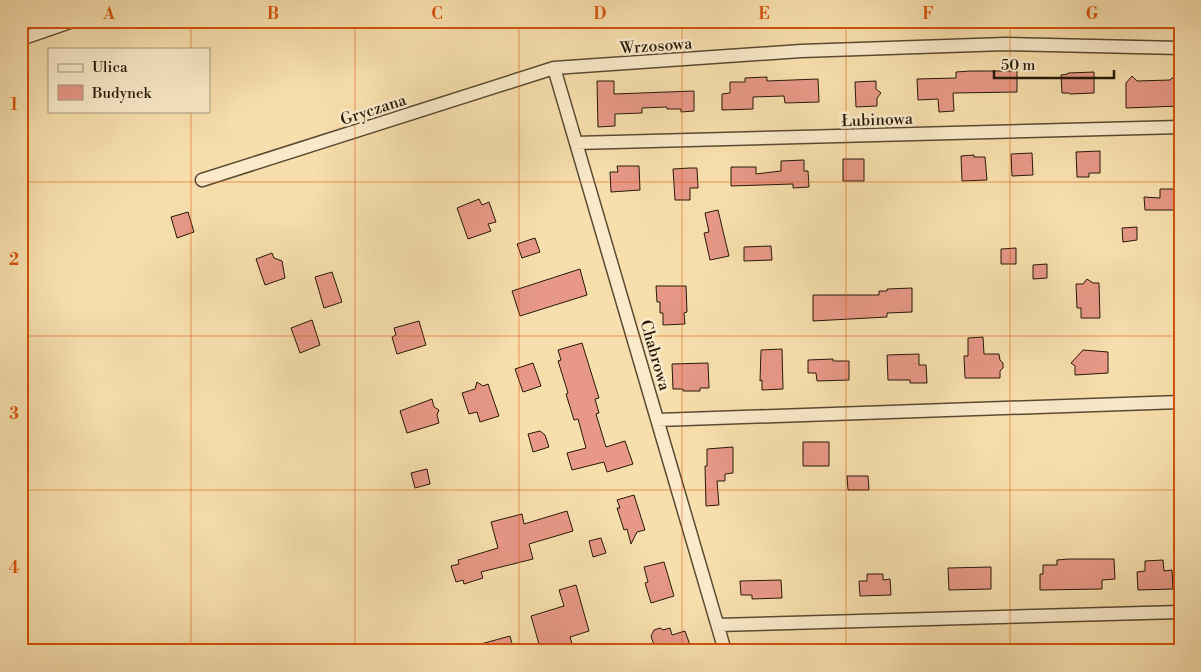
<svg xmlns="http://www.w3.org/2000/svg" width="1201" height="672" font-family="'Libre Bodoni',serif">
<rect width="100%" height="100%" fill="#f7dfad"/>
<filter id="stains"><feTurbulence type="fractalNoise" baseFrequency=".004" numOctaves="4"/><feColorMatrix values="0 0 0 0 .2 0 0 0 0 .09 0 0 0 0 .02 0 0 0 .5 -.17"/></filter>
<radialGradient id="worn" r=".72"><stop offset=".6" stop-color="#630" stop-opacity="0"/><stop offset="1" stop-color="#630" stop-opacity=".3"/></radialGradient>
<path fill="#e79887" stroke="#261908" d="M 971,71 L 1017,71 L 1017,92 L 953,93 L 954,111 L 939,112 L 938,99 L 918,100 L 917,79 L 956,78 L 956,72 Z
M 1180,71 L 1180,106 L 1126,108 L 1126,83 L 1132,76 L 1137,81 L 1170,80 Z
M 1094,72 L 1094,93 L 1070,94 L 1069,93 L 1062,93 L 1061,75 L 1068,74 L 1068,73 Z
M 767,77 L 767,81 L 818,79 L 819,102 L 785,103 L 784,96 L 753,97 L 753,109 L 722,110 L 722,94 L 730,93 L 730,82 L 745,82 L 745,78 Z
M 597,81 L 614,81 L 614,94 L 694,91 L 694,111 L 681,112 L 681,109 L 667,109 L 667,107 L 642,108 L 642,113 L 615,114 L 615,126 L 598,127 Z
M 876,81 L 876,89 L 881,93 L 877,98 L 877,106 L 856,107 L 855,82 Z
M 1100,151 L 1100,173 L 1089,173 L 1089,177 L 1077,177 L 1076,152 Z
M 1032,153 L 1033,175 L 1012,176 L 1011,154 Z
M 974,155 L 974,157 L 985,157 L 987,180 L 962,181 L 961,156 Z
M 843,159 L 864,159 L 864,181 L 843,181 Z
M 804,160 L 804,171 L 808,171 L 809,187 L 793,188 L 793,184 L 731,186 L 731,167 L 756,167 L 756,174 L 781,171 L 781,161 Z
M 617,166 L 639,166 L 640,190 L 611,192 L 610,172 L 618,172 Z
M 690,168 L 697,168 L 698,188 L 690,188 L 690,200 L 675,200 L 673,169 Z
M 1160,189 L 1180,189 L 1180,210 L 1145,210 L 1144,197 L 1160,198 Z
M 479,199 L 482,205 L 489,202 L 496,222 L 488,224 L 491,231 L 468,239 L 457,208 Z
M 718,210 L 729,256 L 710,260 L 704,233 L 709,232 L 705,213 Z
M 188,212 L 194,232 L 177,238 L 171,217 Z
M 1137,227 L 1137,240 L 1123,242 L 1122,228 Z
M 535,238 L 540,252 L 522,258 L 517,244 Z
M 771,246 L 772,260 L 744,261 L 744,247 Z
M 1016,248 L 1016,264 L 1001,264 L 1001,249 Z
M 272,253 L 274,258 L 282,261 L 285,278 L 265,285 L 256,259 Z
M 1047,264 L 1047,278 L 1033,279 L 1033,265 Z
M 580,269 L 587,295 L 520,316 L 512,291 Z
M 332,272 L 342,302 L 324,308 L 315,277 Z
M 1087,279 L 1093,283 L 1099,283 L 1100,318 L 1081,318 L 1081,308 L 1077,308 L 1076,284 L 1083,284 Z
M 656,286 L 686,286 L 687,312 L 684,313 L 685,324 L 663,325 L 663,313 L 660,313 L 660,302 L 657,302 Z
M 912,288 L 912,312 L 887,313 L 887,317 L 813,321 L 813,295 L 879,295 L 879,291 L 887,291 L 887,289 Z
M 312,320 L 320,345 L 300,353 L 291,328 Z
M 419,321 L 426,345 L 397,354 L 392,337 L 396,335 L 394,328 Z
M 983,337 L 984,354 L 999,354 L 1000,360 L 1003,363 L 1003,368 L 1000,371 L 1000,378 L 965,378 L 964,356 L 968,356 L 968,338 Z
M 582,343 L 599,398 L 595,399 L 599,413 L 596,414 L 606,447 L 625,441 L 633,464 L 607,472 L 604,462 L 572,470 L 567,453 L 586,448 L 578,419 L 574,420 L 566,394 L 568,393 L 558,361 L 561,360 L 558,350 Z
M 782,349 L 783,389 L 762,390 L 762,380 L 760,381 L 761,350 Z
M 1083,350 L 1108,352 L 1108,373 L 1075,375 L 1075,366 L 1071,363 Z
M 919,354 L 919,365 L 926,365 L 927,383 L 910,383 L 910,380 L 888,380 L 887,355 Z
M 833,359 L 833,361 L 849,361 L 849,380 L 817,381 L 816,373 L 808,373 L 808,360 Z
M 533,363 L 541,386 L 523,392 L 515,369 Z
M 708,363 L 709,388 L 700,388 L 700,391 L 683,391 L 683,389 L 673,389 L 672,364 Z
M 477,382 L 483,386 L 488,384 L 499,416 L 480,422 L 477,412 L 469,414 L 462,393 L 475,389 Z
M 432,399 L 434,407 L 439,410 L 437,415 L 439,423 L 407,433 L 400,411 Z
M 540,431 L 545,435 L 549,447 L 533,452 L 528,434 Z
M 803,442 L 829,442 L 829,466 L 803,466 Z
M 733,447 L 733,473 L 725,474 L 725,481 L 717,481 L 719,505 L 706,506 L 705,466 L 707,466 L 707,449 Z
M 427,469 L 430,484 L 415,488 L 411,473 Z
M 847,476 L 868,476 L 869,490 L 848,490 Z
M 634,495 L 645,530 L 637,532 L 631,544 L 627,529 L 624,530 L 617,508 L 620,508 L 617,500 Z
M 567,511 L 573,531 L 529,544 L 533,559 L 481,572 L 483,578 L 464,584 L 463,580 L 456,582 L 451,566 L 459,564 L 458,560 L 498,548 L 491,522 L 522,514 L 524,524 Z
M 601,538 L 606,553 L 593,557 L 589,541 Z
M 1069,559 L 1114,559 L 1115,579 L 1102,580 L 1102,589 L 1040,590 L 1040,574 L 1043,574 L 1043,565 L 1057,565 L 1057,560 Z
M 1163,560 L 1164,571 L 1172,570 L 1173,589 L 1138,590 L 1137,572 L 1145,571 L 1145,561 Z
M 664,562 L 674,596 L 651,603 L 645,583 L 648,582 L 644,567 Z
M 991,567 L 991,589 L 949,590 L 948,568 Z
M 867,574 L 883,574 L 883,580 L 890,579 L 891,595 L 860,596 L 859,581 L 867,581 Z
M 781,580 L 782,598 L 752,599 L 752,595 L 741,595 L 740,581 Z
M 576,585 L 589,631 L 570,637 L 572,644 L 541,651 L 531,616 L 564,606 L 559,590 Z
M 660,628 L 663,630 L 670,628 L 672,635 L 685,631 L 690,645 L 671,651 L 656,651 L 651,636 L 654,630 Z
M 510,636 L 514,651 L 471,651 L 470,647 Z"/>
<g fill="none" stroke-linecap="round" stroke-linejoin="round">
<g stroke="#5a4a31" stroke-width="15">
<path id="street" d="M 21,39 L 73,21
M 554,68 L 725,651
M 576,143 L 1180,127
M 202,180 L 554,68 L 801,51 L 1005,44 L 1180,48
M 658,420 L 1180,402
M 718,625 L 1180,612"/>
</g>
<use href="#street" stroke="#faeaca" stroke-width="12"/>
</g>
<path fill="none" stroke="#d5530c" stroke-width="1" stroke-opacity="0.55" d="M 191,21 L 191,49M 355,21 L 355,651M 519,21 L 519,651M 682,21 L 682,651M 846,21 L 846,651M 1010,21 L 1010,651M 191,111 L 191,651M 21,182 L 1180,182M 21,336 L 1180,336M 21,490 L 1180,490"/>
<g text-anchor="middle" stroke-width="5" stroke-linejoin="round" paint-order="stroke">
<g font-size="16" fill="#261908" stroke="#faeaca">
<text transform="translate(656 45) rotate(-4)" y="6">Wrzosowa</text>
<text transform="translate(373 109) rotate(-18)" y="6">Gryczana</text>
<text transform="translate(877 119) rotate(-2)" y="6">Łubinowa</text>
<text transform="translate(656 355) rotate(74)" y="6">Chabrowa</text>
</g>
</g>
<rect width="1201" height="672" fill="none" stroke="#f7dfad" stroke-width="55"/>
<rect x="48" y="48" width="162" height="65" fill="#faeaca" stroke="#a5967c"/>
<rect x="58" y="64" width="25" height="8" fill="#faeaca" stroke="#a5967c"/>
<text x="92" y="72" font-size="15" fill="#261908">Ulica</text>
<rect x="58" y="85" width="25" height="15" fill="#e79887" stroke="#a5967c"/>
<text x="92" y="98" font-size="15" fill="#261908">Budynek</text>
<path d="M994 70v8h120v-8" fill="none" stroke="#261908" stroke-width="2.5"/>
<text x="1001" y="70" font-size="15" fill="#261908" stroke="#faeaca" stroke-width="4" paint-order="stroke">50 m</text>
<rect x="28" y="28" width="1146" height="616" fill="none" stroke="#d5530c" stroke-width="2"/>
<g font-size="16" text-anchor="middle" font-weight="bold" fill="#d5530c">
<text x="109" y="19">A</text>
<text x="273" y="19">B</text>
<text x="437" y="19">C</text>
<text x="600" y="19">D</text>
<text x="764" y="19">E</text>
<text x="928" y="19">F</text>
<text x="1092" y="19">G</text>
<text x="14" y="110">1</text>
<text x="14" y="265">2</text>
<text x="14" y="419">3</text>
<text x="14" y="573">4</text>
</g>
<rect width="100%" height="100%" filter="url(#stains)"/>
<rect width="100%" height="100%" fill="url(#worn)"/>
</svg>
